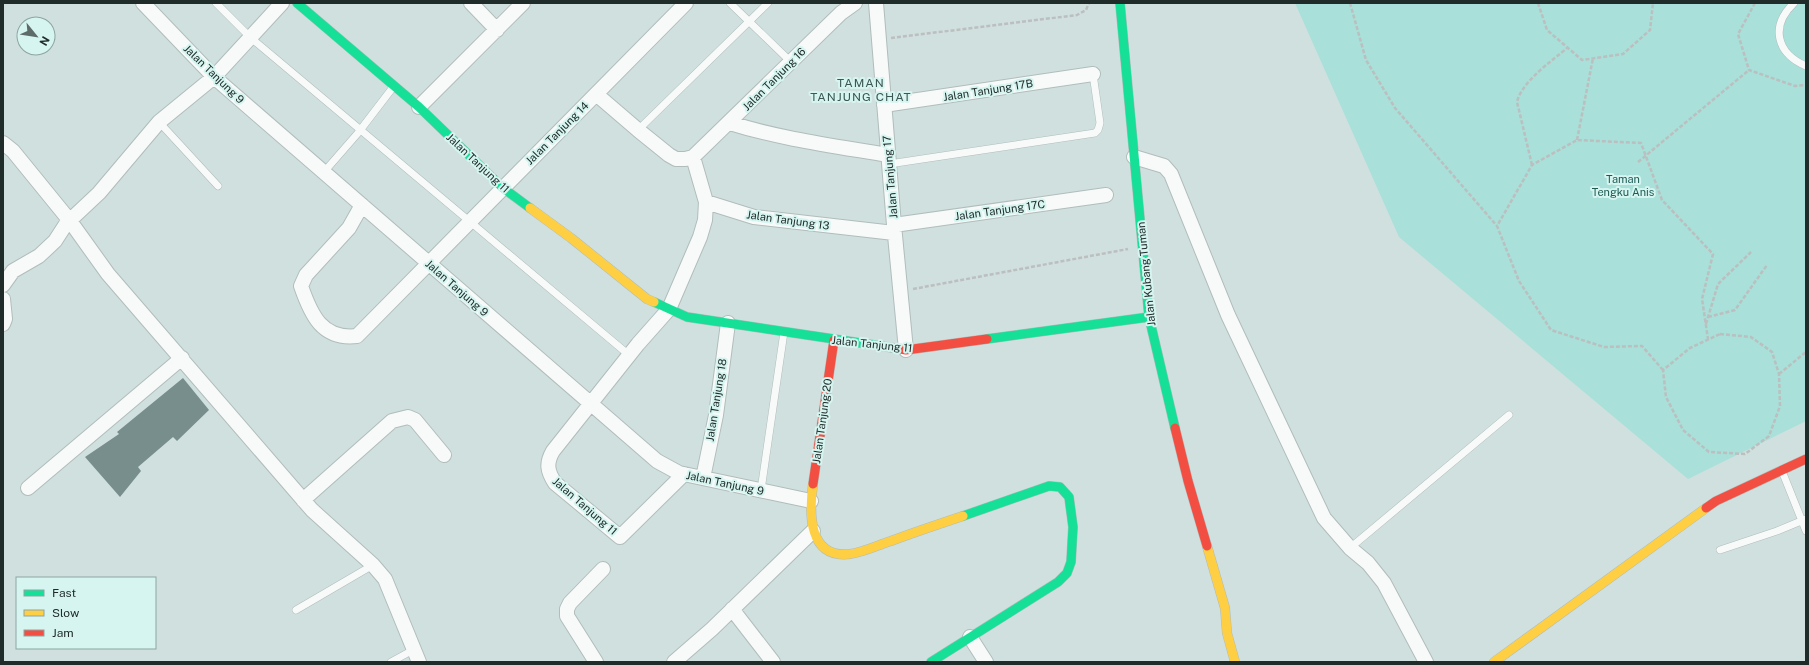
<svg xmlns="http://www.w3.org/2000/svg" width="1809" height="665" font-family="'Public Sans',sans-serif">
<rect width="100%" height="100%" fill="#d0e0de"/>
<path fill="#a9e0d9" d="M 1295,3 L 1806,3 L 1806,421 L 1688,479 L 1399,237 Z"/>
<path fill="#778e8c" d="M 183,378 L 209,410 L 177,441 L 173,437 L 138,467 L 141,471 L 120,497 L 85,457 L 119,434 L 117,432 Z"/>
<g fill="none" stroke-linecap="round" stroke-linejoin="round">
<g stroke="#b0bdbb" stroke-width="8">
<path id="lane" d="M 216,3 L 251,38 L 629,355
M 730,3 L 791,62
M 1794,3 C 1770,26 1776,53 1806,66
M 159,122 L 218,186
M 638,130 L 768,3
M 889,164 L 1095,133 L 1098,130 L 1100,123 L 1093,74
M 324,172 L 358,133 L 394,86
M 1782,471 L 1806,531
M 761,490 L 784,332
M 1350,548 L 1509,415
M 1720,550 L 1777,531 L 1806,519
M 296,610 L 373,565
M 391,662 L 413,650"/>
</g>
<g stroke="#b0bdbb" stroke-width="16">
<path id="street" d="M 143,3 L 214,77 L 657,461 L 679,473 L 811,501
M 471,3 L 497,30
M 876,3 L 894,225 L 906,350
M 596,94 L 638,130 L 669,155 L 676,159 L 685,159 L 693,157 L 841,13 L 855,3
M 884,105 L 1093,74
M 419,107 L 523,3
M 730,123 C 781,139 835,146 888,155
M 3,143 L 13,151 L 70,221 L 108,274 L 312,510 L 373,565 L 385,579 L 419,662
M 1134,157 L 1164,166 L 1171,174 L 1228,315 L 1324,518 L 1350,548 L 1368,563 L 1384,583 L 1426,662
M 706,202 L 754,217 L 894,233
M 362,205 L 349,228 L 306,275 L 301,286 C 311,315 322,340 357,336 L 686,3
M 894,225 L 1106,195
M 3,285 L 13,271 L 39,256 L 55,241 L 66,224 L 99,193 L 159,122 L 214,77 L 282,3
M 3,299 L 5,319 L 3,324
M 684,474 L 620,537 L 555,483 C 547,471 546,463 553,451 L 638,344 L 669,309 L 700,237 L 705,220 L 706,202 L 693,157
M 703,478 L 716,415 L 728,323
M 28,488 L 182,358
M 303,500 L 392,421 L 408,417 L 415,420 L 444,455
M 732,609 L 773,662
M 970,637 L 986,662
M 596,662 L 567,616 L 567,609 L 570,603 L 603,569
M 674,662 L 712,629 L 813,531"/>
</g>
<g stroke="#b0bdbb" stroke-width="10">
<path id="fast" d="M 297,3 L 419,107 L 503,188 L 530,208
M 1120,3 L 1149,317 L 1175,428
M 654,302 L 687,317 L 894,348
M 987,339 L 1149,317
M 931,662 L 1058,582 L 1067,573 L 1071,562 L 1073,527 L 1069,497 L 1060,487 L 1049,486 L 963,516"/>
</g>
<g stroke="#b0bdbb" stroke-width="10">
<path id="slow" d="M 530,208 L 571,238 L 647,299 L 654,302
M 813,484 C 809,513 808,559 850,554 C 864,552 878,545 891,541 C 915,532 939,524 963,516
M 1207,546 L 1225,608 L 1227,633 L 1235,662
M 1494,662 L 1706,508"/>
</g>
<g stroke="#b0bdbb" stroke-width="10">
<path id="jam" d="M 894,348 L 906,350 L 987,339
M 1175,428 L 1188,481 L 1207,546
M 813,484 L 834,340
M 1706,508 L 1716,501 L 1806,459"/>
</g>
<path stroke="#bbbfbf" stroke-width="2.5" stroke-dasharray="4 2" stroke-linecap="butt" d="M 1350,3 L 1366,60 L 1395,108 L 1497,226
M 1538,3 L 1547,30 L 1582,60 L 1623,54 L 1650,30 L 1653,3
M 1755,3 L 1738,34 L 1749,70 L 1795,86 L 1806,85
M 891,38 L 1077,15 L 1086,10 L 1089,3
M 1577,140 L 1593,58
M 1638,162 L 1749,70
M 1532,165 L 1517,102 C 1522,81 1552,61 1567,48
M 913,289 L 1128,249
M 1708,317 L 1735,310 L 1767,265
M 1706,324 L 1718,284 L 1751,252
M 1720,334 L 1751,337 L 1772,352 L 1779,374 L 1780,406 L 1769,436 L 1745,454 L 1709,452 L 1683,430 L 1666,397 L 1663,370 L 1690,348 Z
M 1663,370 L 1642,346 L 1604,347 L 1551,330 L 1519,281 L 1497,226 L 1532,165 L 1577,140 L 1641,143 L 1662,200 L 1713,254 L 1702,299 L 1708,339
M 1779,374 L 1806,352"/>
<use href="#lane" stroke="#f8fafa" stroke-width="7"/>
<use href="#street" stroke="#f8fafa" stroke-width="14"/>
<use href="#fast" stroke="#16e098" stroke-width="9"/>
<use href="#slow" stroke="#ffcf43" stroke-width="9"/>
<use href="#jam" stroke="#f24e42" stroke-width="9"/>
</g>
<g text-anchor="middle" stroke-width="4" stroke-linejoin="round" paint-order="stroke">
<g font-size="11" fill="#202c2a" stroke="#d6f5f0">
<text transform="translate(214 74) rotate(44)" y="4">Jalan Tanjung 9</text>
<text transform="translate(774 79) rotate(-45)" y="4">Jalan Tanjung 16</text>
<text transform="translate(988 90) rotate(-9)" y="4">Jalan Tanjung 17B</text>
<text transform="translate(557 133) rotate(-45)" y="4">Jalan Tanjung 14</text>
<text transform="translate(478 163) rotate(43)" y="4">Jalan Tanjung 11</text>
<text transform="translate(890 177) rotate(-95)" y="4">Jalan Tanjung 17</text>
<text transform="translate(1000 210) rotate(-8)" y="4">Jalan Tanjung 17C</text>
<text transform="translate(788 220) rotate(8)" y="4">Jalan Tanjung 13</text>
<text transform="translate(1146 274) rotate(-96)" y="4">Jalan Kubang Tuman</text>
<text transform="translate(457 288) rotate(41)" y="4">Jalan Tanjung 9</text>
<text transform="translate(872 344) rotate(6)" y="4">Jalan Tanjung 11</text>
<text transform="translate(716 400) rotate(-81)" y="4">Jalan Tanjung 18</text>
<text transform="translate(822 421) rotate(-82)" y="4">Jalan Tanjung 20</text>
<text transform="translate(725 483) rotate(12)" y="4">Jalan Tanjung 9</text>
<text transform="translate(585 506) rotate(41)" y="4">Jalan Tanjung 11</text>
</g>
<g font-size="11" fill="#1c5a53" stroke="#d6f5f0">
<text x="1623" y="183">Taman<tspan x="1623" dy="13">Tengku Anis</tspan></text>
</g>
<g font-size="12" letter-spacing="1" fill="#3d5754" stroke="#d6f5f0">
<text x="861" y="87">TAMAN<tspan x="861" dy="14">TANJUNG CHAT</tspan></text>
</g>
</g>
<rect width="1809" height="665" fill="none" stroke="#202c2a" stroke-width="8"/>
<rect x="16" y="577" width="140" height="72" fill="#d6f5f0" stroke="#8da5a1"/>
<rect x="24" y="590" width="20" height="6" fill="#16e098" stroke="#8da5a1"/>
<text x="52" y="597" font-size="12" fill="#202c2a">Fast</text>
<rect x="24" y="610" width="20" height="6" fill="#ffcf43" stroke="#8da5a1"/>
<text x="52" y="617" font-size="12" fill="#202c2a">Slow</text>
<rect x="24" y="630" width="20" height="6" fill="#f24e42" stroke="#8da5a1"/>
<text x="52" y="637" font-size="12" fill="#202c2a">Jam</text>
<g transform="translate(36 36) rotate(120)"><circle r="19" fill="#d6f5f0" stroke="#8da5a1"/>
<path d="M0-3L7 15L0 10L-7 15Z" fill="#5e6b69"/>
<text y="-6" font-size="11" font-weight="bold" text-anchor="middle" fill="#202c2a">N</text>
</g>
</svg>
